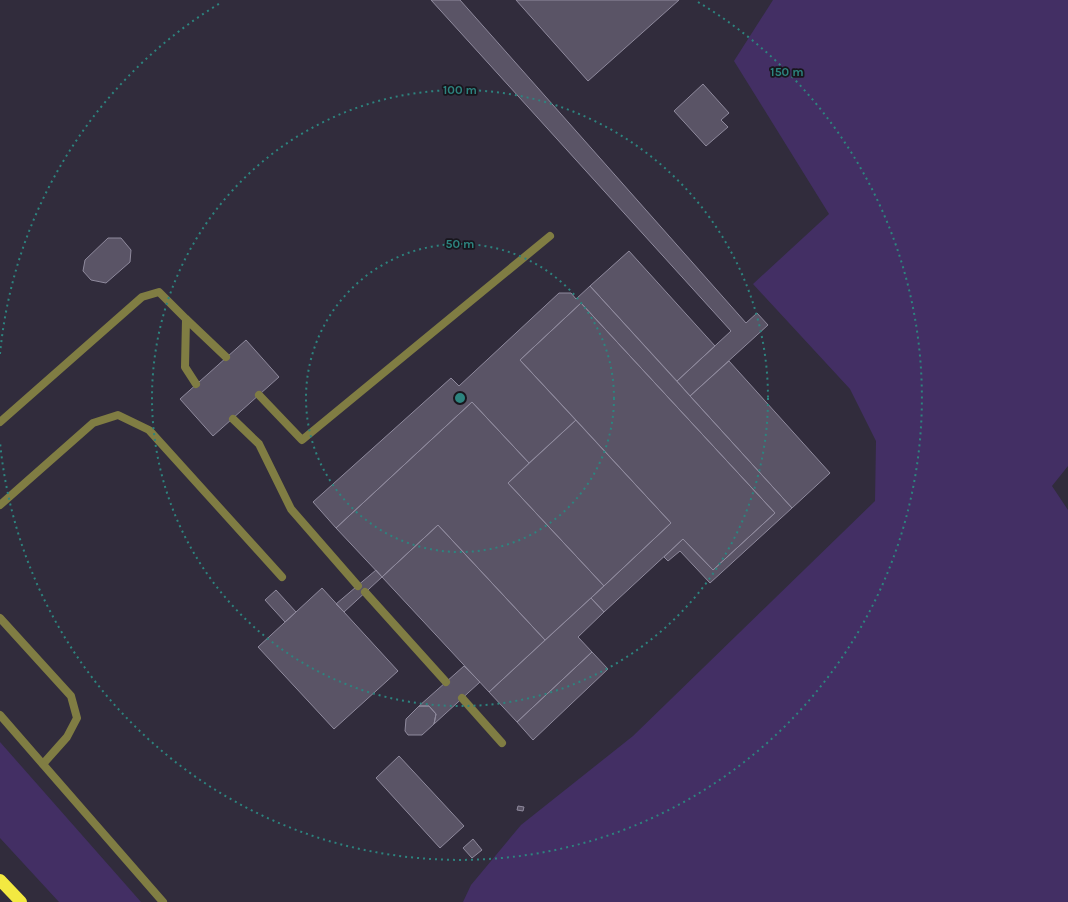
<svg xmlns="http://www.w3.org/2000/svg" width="1068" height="902" font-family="Karla,sans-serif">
<rect width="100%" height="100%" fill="#312c3c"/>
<path fill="#432f64" d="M 773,0 L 1068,0 L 1068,466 L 1052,486 L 1068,510 L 1068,902 L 463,902 L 471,885 L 521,825 L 633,736 L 875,501 L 876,441 L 850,389 L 753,284 L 829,214 L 734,61 Z
M 0,742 L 141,902 L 59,902 L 0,838 Z"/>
<path fill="#5a5466" stroke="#8f8a9d" d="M 431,0 L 460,0 L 746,323 L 757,313 L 768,325 L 690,396 L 677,381 L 731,331 Z
M 516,0 L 679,0 L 588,81 Z
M 703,84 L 729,113 L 721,120 L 728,127 L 706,146 L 674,111 Z
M 108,238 L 121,238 L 131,250 L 130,262 L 106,283 L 91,280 L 83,271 L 85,260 Z
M 629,251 L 715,346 L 677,381 L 590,286 Z
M 590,286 L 792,508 L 710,583 L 680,551 L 668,561 L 664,557 L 683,539 L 713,570 L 775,513 L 581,303 L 520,360 L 576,420 L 529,463 L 472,402 L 336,528 L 313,502 L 451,378 L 459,386 L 559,293 L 571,293 L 576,299 Z
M 581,303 L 775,513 L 713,570 L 683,539 L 604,612 L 591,598 L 671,523 L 520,360 Z
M 246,340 L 279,377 L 213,436 L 180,399 Z
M 729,361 L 830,473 L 792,508 L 690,396 Z
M 472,402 L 529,463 L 508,483 L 604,586 L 545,640 L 438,525 L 382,577 L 336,528 Z
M 576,420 L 671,523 L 604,586 L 508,483 Z
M 438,525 L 545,640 L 489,692 L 382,577 Z
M 376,570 L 382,577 L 344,612 L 336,604 Z
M 322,588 L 398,671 L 334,729 L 258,647 Z
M 276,590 L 296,612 L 285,622 L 265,600 Z
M 591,598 L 604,612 L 578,637 L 592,652 L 517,722 L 489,692 Z
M 592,652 L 608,669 L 533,740 L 517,722 Z
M 464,666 L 480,682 L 434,724 L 436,714 L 429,706 L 419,706 Z
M 419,706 L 429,706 L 436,714 L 434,724 L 422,735 L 408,735 L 405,731 L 406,719 Z
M 399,756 L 464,826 L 440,848 L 376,778 Z
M 518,806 L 524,807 L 523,811 L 517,810 Z
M 473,839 L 482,850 L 472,858 L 463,848 Z"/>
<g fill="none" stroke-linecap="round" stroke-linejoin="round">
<path stroke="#807d43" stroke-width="8" d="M 186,319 L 185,367 L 196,384
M 259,395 L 302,440 L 550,236
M 233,419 L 259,444 L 291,509 L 358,586
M 0,422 L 142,297 L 159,292 L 186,319 L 226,357
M 0,505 L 93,423 L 118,415 L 149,430 L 282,577
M 365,592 L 446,682
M 0,618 L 71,696 L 77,718 L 67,737 L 43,764
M 462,698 L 502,743"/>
<path stroke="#807d43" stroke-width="8" d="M 0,715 L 163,902"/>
<path stroke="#f3e941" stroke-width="12" d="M 0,880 L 21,902"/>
</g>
<g fill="none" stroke="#2d847f" stroke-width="2" stroke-dasharray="2 4">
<circle cx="460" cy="398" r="154"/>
<circle cx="460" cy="398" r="308"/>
<path d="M0 354A462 462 0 0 1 222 2M698 2A462 462 0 1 1 0 442"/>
</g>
<circle cx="460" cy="398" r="6" fill="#2d847f" stroke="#18161d" stroke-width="2"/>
<g font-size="12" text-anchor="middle" font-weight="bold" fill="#2d847f" stroke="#18161d" stroke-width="3.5" stroke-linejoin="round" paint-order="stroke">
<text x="787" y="76">150 m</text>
<text x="460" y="94">100 m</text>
<text x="460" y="248">50 m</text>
</g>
</svg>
